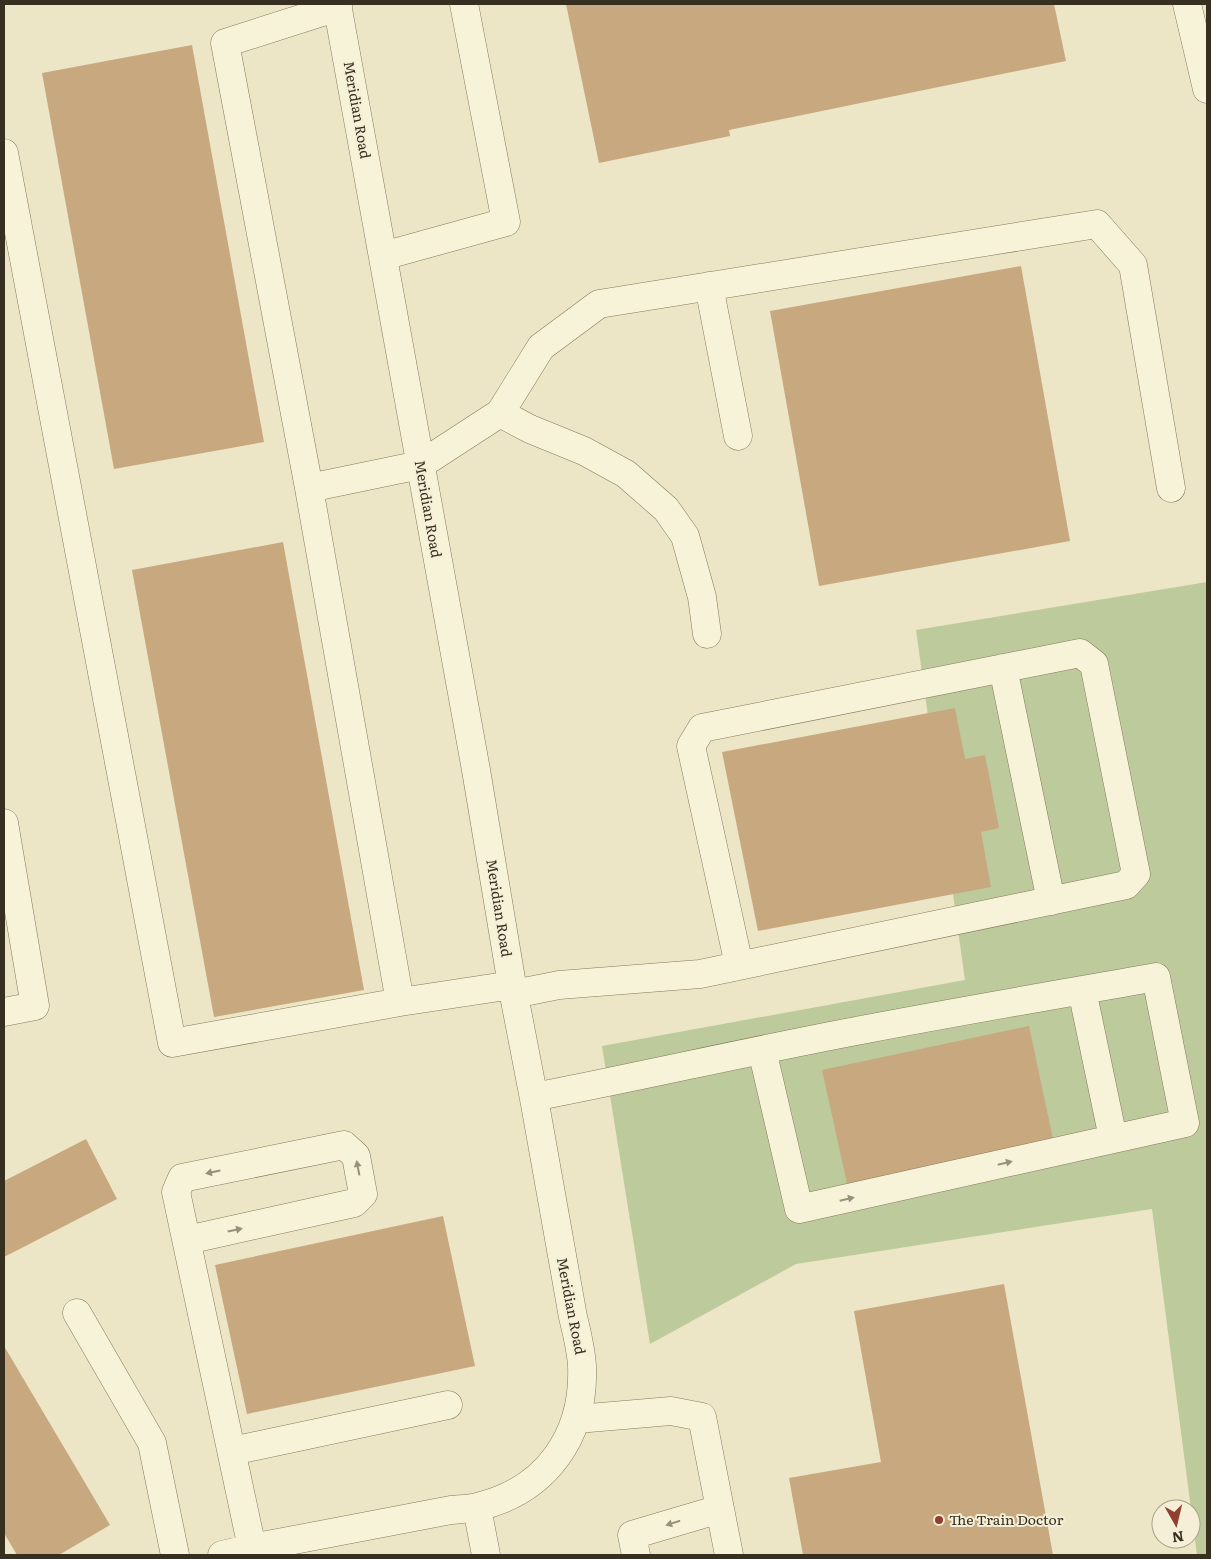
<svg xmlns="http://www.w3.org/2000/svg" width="1211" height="1559" font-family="Literata,serif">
<rect width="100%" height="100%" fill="#ece6c6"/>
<path fill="#bdca9b" d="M 1207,582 L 1207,1555 L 1197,1555 L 1152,1209 L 796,1264 L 650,1344 L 602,1046 L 965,980 L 916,630 Z"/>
<path fill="#c8a87f" d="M 566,4 L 1054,4 L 1066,61 L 729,130 L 730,136 L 599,163 Z
M 192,45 L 264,442 L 114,469 L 42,73 Z
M 1021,266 L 1070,541 L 819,586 L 770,311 Z
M 283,542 L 364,990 L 214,1017 L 132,570 Z
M 955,708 L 965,759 L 985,755 L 999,828 L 981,832 L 991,887 L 758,931 L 722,752 Z
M 1029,1026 L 1054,1144 L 848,1188 L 822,1070 Z
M 86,1139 L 117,1199 L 4,1257 L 4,1181 Z
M 443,1216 L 475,1366 L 247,1414 L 215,1265 Z
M 1004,1284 L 1053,1555 L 803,1555 L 789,1478 L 881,1462 L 854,1311 Z
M 4,1346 L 110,1525 L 59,1555 L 17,1555 L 4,1533 Z"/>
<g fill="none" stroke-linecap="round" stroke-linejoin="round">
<g stroke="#86795d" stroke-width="29">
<path id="minor" d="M 1187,4 L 1207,89
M 338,7 L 225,43 L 309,488 L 400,1002
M 4,153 L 172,1043 L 400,1002 L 512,985
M 383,256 L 506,222 L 464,4
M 709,286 L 738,436
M 500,413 L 530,429 L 584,451 L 626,474 L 666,509 L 685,536 L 702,597 L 707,634
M 309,488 L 420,465 L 500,413 L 541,347 L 599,304 L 1097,224 L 1133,265 L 1171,488
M 1003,668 L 1051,901
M 4,823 L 35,1006 L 4,1012
M 1082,990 L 1113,1138
M 514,994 L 559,985 L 700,974 L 1126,885 L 1136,874 L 1094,664 L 1080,653 L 702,728 L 691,746 L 739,965
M 534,1097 C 647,1075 759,1049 872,1028 C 966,1010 1061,994 1156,977 L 1185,1123 L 799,1209 L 762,1050
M 187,1240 L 354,1203 L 363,1194 L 356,1156 L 344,1145 L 182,1178 L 176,1192 L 252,1548
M 77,1313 L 152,1443 L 175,1555
M 577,1419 L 671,1411 L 702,1417 L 729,1555
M 232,1451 L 448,1405
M 477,1508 L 486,1555
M 222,1555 L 252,1548 L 451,1510 C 459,1509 469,1509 477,1507 C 546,1491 585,1436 582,1366 C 581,1349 577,1333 573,1317 L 535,1104 L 512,985 L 476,770 L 337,4
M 636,1555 L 632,1535 L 720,1509"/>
</g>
<use href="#minor" stroke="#f7f3d9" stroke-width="28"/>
</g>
<defs><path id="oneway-solid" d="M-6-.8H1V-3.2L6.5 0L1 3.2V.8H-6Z" transform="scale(1.25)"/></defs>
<g fill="#97917c">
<use href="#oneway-solid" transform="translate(1005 1163) rotate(-13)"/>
<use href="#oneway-solid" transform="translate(358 1168) rotate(-101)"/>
<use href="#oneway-solid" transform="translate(213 1172) rotate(168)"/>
<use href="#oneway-solid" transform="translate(847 1199) rotate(-13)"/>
<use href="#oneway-solid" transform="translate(235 1230) rotate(-12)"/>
<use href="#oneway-solid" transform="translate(673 1523) rotate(163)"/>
</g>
<circle fill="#923e30" stroke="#f4efd6" stroke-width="2" cx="939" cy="1520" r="5"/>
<g text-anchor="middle" stroke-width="4" stroke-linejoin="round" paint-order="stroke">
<g font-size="14" fill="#372f20" stroke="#f4efd6">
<text transform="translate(357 110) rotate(80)" y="5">Meridian Road</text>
<text transform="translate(428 509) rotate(80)" y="5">Meridian Road</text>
<text transform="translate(499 908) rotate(81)" y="5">Meridian Road</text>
<text transform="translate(571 1306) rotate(79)" y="5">Meridian Road</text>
</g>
<g font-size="14" fill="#372f20" stroke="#f4efd6" text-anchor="start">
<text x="949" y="1525">The Train Doctor</text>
</g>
</g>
<rect width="1211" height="1559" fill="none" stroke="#372f20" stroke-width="10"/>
<g transform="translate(1176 1524) rotate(172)"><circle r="24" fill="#f4efd6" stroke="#a8a28d"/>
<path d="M0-4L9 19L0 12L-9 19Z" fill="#923e30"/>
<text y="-8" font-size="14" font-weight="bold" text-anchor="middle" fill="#372f20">N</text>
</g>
</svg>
